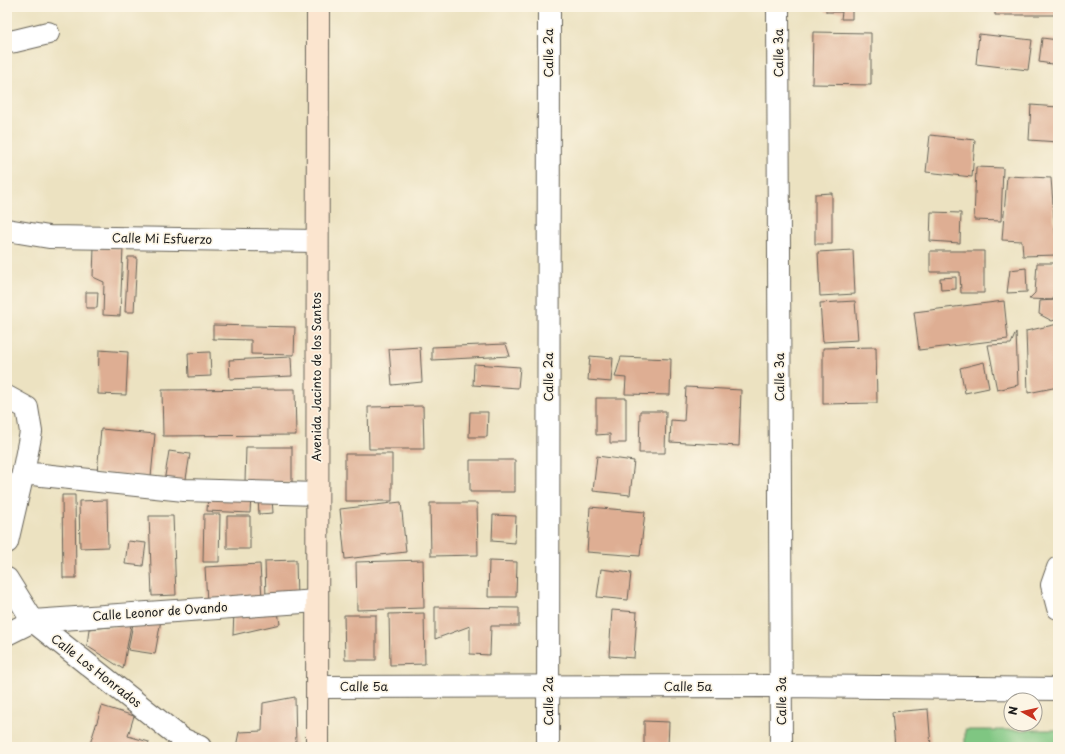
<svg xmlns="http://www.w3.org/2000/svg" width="1065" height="754" font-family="'Playpen Sans',sans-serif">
<rect width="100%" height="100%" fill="#fcf5e5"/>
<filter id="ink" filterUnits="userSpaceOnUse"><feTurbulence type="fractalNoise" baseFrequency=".025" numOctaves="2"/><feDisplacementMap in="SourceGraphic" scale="8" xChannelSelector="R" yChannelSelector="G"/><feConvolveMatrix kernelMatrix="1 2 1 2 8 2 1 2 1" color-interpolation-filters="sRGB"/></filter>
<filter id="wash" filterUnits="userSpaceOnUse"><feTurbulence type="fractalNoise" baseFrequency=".012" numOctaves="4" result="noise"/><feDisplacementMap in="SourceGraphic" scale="16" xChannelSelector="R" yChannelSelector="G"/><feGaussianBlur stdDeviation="0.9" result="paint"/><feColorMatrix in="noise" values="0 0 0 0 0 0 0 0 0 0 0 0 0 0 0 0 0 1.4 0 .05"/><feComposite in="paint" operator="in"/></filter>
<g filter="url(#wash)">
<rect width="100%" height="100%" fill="#ece2c1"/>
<path fill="#7fc682" stroke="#4e714f" d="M 965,730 L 1058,730 L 1058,747 L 965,747 Z"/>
<g id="blocks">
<path fill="#deae93" d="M 826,7 L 852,7 L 852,19 L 841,19 L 842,12 L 826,12 Z
M 995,7 L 1057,7 L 1057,15 L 995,15 Z
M 813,32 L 871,33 L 871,85 L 812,84 Z
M 979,34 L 1032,40 L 1028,70 L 976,64 Z
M 1042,38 L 1058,40 L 1058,65 L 1039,62 Z
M 1031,105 L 1058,107 L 1058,142 L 1029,140 Z
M 930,135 L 975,140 L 972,177 L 926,172 Z
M 976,167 L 1003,168 L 1001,221 L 974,220 Z
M 1007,176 L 1051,178 L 1057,255 L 1023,256 L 1022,241 L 1002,240 Z
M 832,193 L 832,244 L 815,244 L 815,194 Z
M 931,212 L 961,213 L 960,243 L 930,241 Z
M 94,247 L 123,248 L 120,316 L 103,315 L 104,282 L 93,277 Z
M 853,250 L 855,294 L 820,296 L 818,252 Z
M 930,251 L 984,251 L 984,293 L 961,293 L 960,272 L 930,272 Z
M 128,257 L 137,257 L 134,312 L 125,312 Z
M 1037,263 L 1057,263 L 1058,293 L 1054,293 L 1053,300 L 1058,300 L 1058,319 L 1052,321 L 1039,314 L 1040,301 L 1053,300 L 1029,299 L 1035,293 Z
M 1026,268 L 1027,292 L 1007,293 L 1010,270 Z
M 956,277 L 956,289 L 941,290 L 940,278 Z
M 86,292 L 98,292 L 97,308 L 86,308 Z
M 855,301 L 858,340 L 823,342 L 820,303 Z
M 1004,301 L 1008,339 L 919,350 L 914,312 Z
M 1058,324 L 1058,387 L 1028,393 L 1026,331 Z
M 213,325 L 295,327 L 294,355 L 251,354 L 251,340 L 213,339 Z
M 1016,332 L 1018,385 L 997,390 L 988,345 L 1011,344 Z
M 506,344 L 510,356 L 432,360 L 432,347 Z
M 420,347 L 422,382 L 392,385 L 389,349 Z
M 876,347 L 877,403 L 823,404 L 823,348 Z
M 99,350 L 128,352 L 126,395 L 98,394 Z
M 210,352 L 211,376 L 189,377 L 188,353 Z
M 590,356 L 613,358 L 611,382 L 588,380 Z
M 291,357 L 292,376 L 230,379 L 229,360 Z
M 621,357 L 671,359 L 670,395 L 625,394 L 626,378 L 615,377 Z
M 984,362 L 989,388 L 965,393 L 960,368 Z
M 474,364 L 520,367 L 518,388 L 473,385 Z
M 686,387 L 741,390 L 739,446 L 670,442 L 671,420 L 684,421 Z
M 295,389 L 296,435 L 163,436 L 162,390 Z
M 1058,394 L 1058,410 L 1057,410 L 1056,395 Z
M 596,398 L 626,398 L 626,443 L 610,443 L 610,434 L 596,435 Z
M 423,406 L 424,449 L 369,449 L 368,407 Z
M 640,411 L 666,411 L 665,453 L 639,453 Z
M 470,412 L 488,412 L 487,437 L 469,437 Z
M 101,429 L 155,434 L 151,477 L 97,473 Z
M 246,447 L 292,447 L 292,483 L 245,482 Z
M 169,451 L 190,454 L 185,485 L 164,482 Z
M 345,454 L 392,454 L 392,501 L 345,501 Z
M 597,456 L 634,461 L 630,495 L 593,491 Z
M 470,460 L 515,460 L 515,492 L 470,492 Z
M 208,494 L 251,496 L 250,513 L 207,511 Z
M 62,495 L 75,495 L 76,578 L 63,578 Z
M 272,498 L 273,513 L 259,514 L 258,499 Z
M 107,500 L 108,547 L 80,548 L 79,501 Z
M 401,502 L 406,552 L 345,559 L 340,509 Z
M 430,503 L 477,503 L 478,555 L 431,556 Z
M 590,507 L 645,512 L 640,556 L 587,552 Z
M 204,514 L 220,514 L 219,562 L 203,562 Z
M 493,515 L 516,516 L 515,543 L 492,541 Z
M 149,516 L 173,516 L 176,595 L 152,596 Z
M 227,516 L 250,516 L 250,549 L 227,549 Z
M 128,541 L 146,543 L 143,566 L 125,564 Z
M 296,560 L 297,599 L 266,599 L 265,561 Z
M 423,560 L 424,608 L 357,610 L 356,562 Z
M 489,561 L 517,562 L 516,597 L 488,597 Z
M 260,564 L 262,599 L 207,602 L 205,567 Z
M 601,569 L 631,573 L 628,600 L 597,597 Z
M 435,607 L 519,608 L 519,626 L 491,626 L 490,655 L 470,654 L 470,626 L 435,639 Z
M 612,610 L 637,612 L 634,658 L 609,656 Z
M 234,611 L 278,612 L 280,624 L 233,635 Z
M 424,613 L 425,664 L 390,665 L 389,614 Z
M 344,615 L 376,615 L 376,660 L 345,660 Z
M 134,618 L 161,620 L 155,654 L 128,650 Z
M 131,625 L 123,669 L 87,646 L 89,629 Z
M 295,697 L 296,747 L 236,747 L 239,732 L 262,731 L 263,703 Z
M 102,706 L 134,716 L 128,736 L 149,742 L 148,747 L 89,747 Z
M 928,709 L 931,747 L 895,747 L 892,712 Z
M 644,721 L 669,722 L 668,747 L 644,747 Z"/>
</g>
</g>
<g filter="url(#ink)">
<use href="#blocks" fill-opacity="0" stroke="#656156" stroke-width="1"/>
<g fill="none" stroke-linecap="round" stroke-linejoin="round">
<g stroke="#656156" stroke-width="24">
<path id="minor" d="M 778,7 L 781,747
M 7,42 L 15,41 L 48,33
M 7,230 L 49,237 L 317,241
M 7,397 L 27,408 L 31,432 L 23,473 L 7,542
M 23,473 L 184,490 L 317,494
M 1058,568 L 1052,585 L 1058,608
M 7,579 L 33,621 L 182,739 L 200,747
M 7,634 L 33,621 L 317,601
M 318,687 L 782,686 L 1058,689
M 548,747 L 549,7"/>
</g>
<g stroke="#656156" stroke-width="24">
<path id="secondary" d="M 317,747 L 318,7"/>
</g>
<use href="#minor" stroke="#fff" stroke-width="22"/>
<use href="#secondary" stroke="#fbe5cf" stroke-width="22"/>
</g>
</g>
<g text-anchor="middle" stroke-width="3.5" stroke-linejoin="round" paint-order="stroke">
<g font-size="12" fill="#1c1c1c" stroke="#fcf5e5">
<text transform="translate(549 53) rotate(-90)" y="4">Calle 2a</text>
<text transform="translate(779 53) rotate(-90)" y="4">Calle 3a</text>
<text transform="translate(162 239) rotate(1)" y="4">Calle Mi Esfuerzo</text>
<text transform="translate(317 377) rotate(-90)" y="4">Avenida Jacinto de los Santos</text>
<text transform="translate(549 377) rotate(-90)" y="4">Calle 2a</text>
<text transform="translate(780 377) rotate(-90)" y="4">Calle 3a</text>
<text transform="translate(160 612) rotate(-4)" y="4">Calle Leonor de Ovando</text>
<text transform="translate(96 671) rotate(38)" y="4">Calle Los Honrados</text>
<text x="364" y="691">Calle 5a</text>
<text x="688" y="691">Calle 5a</text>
<text transform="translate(549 701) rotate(-90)" y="4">Calle 2a</text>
<text transform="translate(782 701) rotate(-90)" y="4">Calle 3a</text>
</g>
</g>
<rect width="1065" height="754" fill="none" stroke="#fcf5e5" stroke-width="24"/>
<g transform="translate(1023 712) rotate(278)"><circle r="19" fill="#fcf5e5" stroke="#a29e95"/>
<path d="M0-3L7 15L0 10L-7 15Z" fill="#c8321e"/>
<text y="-6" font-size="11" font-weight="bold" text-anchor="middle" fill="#1c1c1c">N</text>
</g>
</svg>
